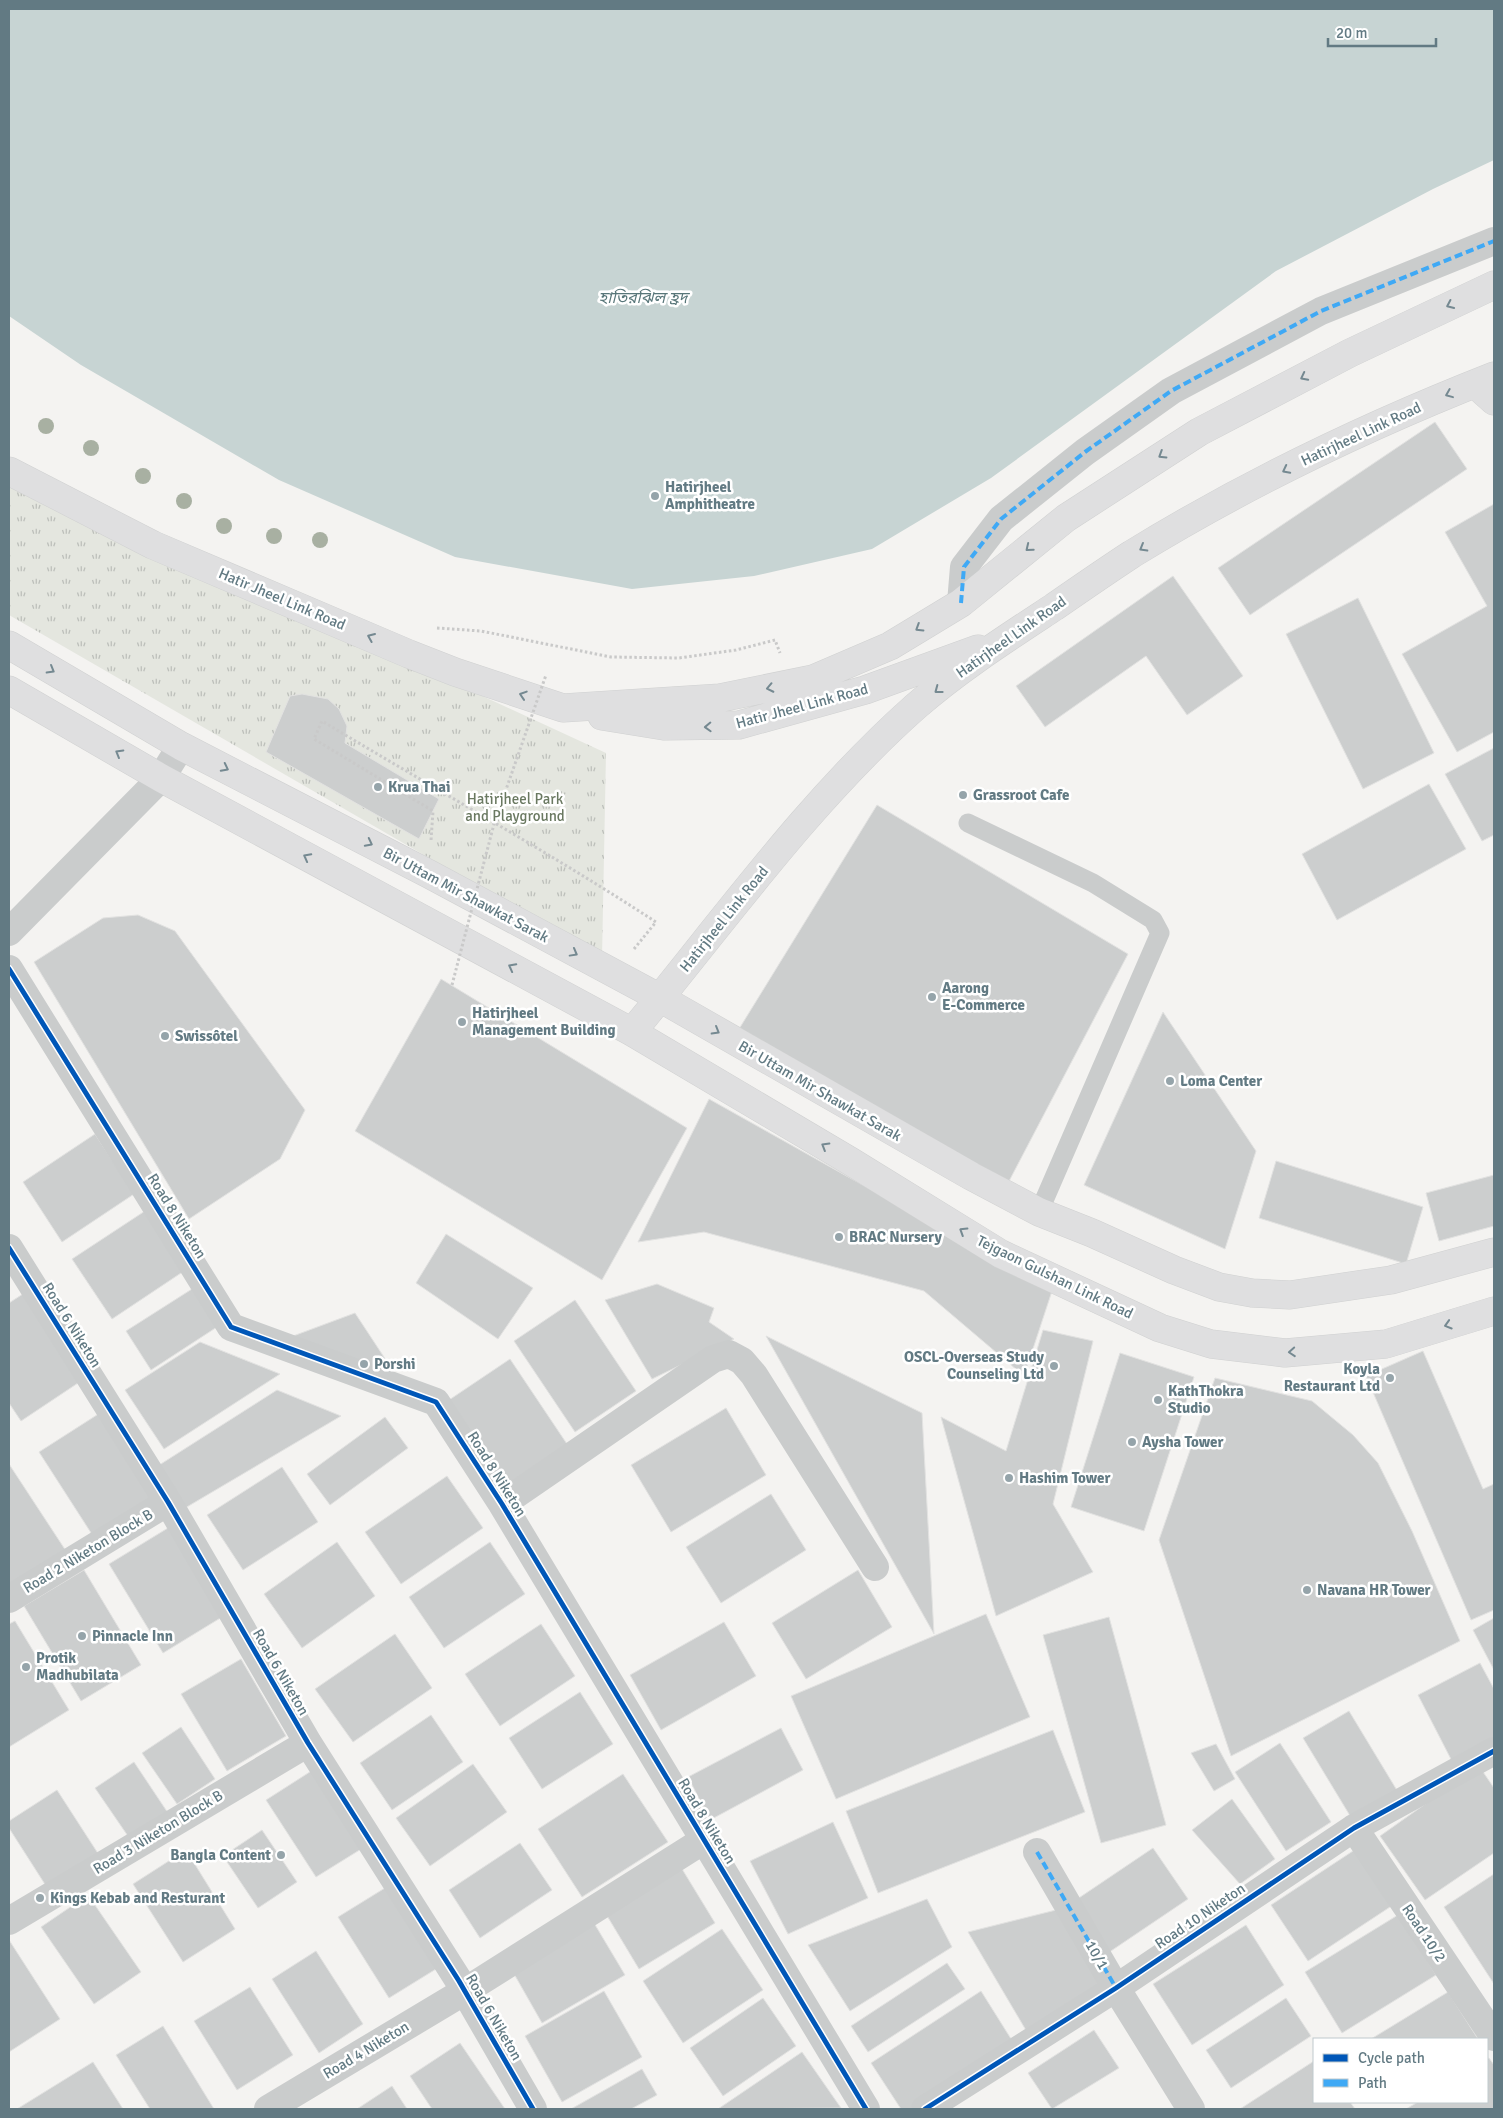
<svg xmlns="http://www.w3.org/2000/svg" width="1503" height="2118" font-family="Signika,'Noto Sans Bengali',sans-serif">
<defs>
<pattern id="park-tufts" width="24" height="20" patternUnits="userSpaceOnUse" patternTransform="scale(1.25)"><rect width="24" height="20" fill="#e4e6df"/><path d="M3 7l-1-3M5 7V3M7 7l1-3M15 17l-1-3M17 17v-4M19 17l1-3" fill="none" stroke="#bcbfba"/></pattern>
</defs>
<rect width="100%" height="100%" fill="#f4f3f1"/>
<path fill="url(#park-tufts)" d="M 9,478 L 606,753 L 602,958 L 9,615 Z"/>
<path fill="#c7d4d3" d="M 9,9 L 1494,9 L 1494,160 L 1433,189 L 1276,271 L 991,478 L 872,549 L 754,576 L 632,589 L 455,557 L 279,480 L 81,365 L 9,316 Z"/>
<path fill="#cccece" stroke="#e2e2e1" d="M 1435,422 L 1467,469 L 1250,615 L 1218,568 Z
M 1494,504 L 1494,732 L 1457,752 L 1402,654 L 1487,606 L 1445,532 Z
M 1173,576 L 1243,676 L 1187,715 L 1146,656 L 1045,727 L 1016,686 Z
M 1358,598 L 1434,753 L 1363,789 L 1286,634 Z
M 302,694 L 328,699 L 339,709 L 347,726 L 345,743 L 439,799 L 419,839 L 266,752 L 290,696 Z
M 1494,748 L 1494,835 L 1482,841 L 1445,774 Z
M 1429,784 L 1466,849 L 1337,920 L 1302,854 Z
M 877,805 L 1128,954 L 1007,1185 L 739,1029 Z
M 138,915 L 175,931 L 305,1110 L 280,1159 L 189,1219 L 34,962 L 103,918 Z
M 441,979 L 687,1128 L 602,1280 L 355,1131 Z
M 1163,1012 L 1256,1151 L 1225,1249 L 1084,1185 Z
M 709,1099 L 1052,1291 L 1024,1376 L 924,1291 L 704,1232 L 638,1242 Z
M 95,1134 L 134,1194 L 62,1242 L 23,1182 Z
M 1276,1161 L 1423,1207 L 1406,1264 L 1259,1218 Z
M 1494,1175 L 1494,1226 L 1439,1241 L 1426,1193 Z
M 145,1211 L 184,1271 L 112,1319 L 72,1259 Z
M 446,1234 L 533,1288 L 498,1339 L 416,1283 Z
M 657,1284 L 714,1308 L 709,1322 L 734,1339 L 652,1379 L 605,1300 Z
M 192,1289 L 217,1327 L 151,1370 L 126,1331 Z
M 26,1292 L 84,1379 L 21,1421 L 9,1403 L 9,1303 Z
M 575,1300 L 636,1391 L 575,1432 L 514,1341 Z
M 355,1313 L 403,1386 L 277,1342 Z
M 1043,1330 L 1093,1341 L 1053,1504 L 1093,1572 L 996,1616 L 941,1417 L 1006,1451 Z
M 766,1336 L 922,1413 L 934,1634 Z
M 200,1342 L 280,1374 L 164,1449 L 125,1390 Z
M 1423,1351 L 1483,1489 L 1494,1484 L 1494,1610 L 1471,1620 L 1366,1376 Z
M 1120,1353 L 1194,1377 L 1144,1531 L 1071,1507 Z
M 510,1359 L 571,1450 L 510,1491 L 449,1400 Z
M 1215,1378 L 1312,1401 L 1353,1435 L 1378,1463 L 1412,1531 L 1460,1641 L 1231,1756 L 1159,1540 Z
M 277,1390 L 341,1416 L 180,1511 L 153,1469 Z
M 726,1408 L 766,1475 L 671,1532 L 631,1465 Z
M 100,1413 L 156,1501 L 95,1539 L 39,1452 Z
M 385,1417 L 408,1448 L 330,1505 L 307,1474 Z
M 9,1464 L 68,1554 L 9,1591 Z
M 282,1467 L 318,1522 L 243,1570 L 207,1515 Z
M 447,1476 L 483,1528 L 401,1584 L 365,1532 Z
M 771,1494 L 806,1550 L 721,1603 L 686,1547 Z
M 168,1528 L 222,1617 L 163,1653 L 109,1564 Z
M 337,1542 L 375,1596 L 302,1648 L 264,1594 Z
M 490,1542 L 525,1594 L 444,1648 L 409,1597 Z
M 84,1570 L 141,1665 L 81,1701 L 24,1606 Z
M 858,1570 L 892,1627 L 806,1679 L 772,1623 Z
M 986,1614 L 1030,1717 L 836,1799 L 791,1696 Z
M 1109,1617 L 1166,1825 L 1101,1843 L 1043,1635 Z
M 1494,1618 L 1494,1670 L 1473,1630 Z
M 15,1621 L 69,1710 L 9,1747 L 9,1624 Z
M 724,1622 L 756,1676 L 661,1730 L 630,1675 Z
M 541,1624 L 575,1676 L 500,1726 L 465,1674 Z
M 395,1634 L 432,1688 L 353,1742 L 315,1689 Z
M 241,1659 L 286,1736 L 227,1771 L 181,1694 Z
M 1480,1663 L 1494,1689 L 1494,1743 L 1454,1765 L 1418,1695 Z
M 580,1692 L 613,1744 L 542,1789 L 509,1738 Z
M 1349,1711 L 1398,1792 L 1352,1819 L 1303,1738 Z
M 431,1715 L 463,1762 L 392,1810 L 360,1763 Z
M 181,1727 L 215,1779 L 177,1804 L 142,1753 Z
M 781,1728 L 803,1770 L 710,1820 L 688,1777 Z
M 1053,1730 L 1085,1812 L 878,1893 L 846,1811 Z
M 1280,1743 L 1331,1822 L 1286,1851 L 1235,1772 Z
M 1216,1744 L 1235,1779 L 1214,1791 L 1191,1753 Z
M 134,1762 L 168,1813 L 130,1839 L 95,1788 Z
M 473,1764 L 507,1812 L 430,1866 L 396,1818 Z
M 1479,1766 L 1494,1788 L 1494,1853 L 1425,1900 L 1380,1836 Z
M 316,1768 L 366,1846 L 316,1877 L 266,1800 Z
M 623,1774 L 668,1842 L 582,1897 L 538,1829 Z
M 57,1790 L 99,1855 L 48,1889 L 9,1828 L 9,1821 Z
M 1232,1799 L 1275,1859 L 1240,1884 L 1192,1830 Z
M 833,1822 L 868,1898 L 788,1934 L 750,1861 Z
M 262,1830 L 297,1882 L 258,1908 L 223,1856 Z
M 520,1843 L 552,1890 L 480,1938 L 449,1890 Z
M 1153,1848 L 1188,1899 L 1099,1959 L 1064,1908 Z
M 1356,1849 L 1393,1905 L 1308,1961 L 1271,1905 Z
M 186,1850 L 235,1929 L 183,1962 L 133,1884 Z
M 679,1864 L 715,1923 L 639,1969 L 603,1909 Z
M 1494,1874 L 1494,1984 L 1444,1907 Z
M 385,1888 L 436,1969 L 389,1998 L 338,1917 Z
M 88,1895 L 141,1972 L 94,2004 L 41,1927 Z
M 927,1899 L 952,1947 L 850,2011 L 808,1945 Z
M 1064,1908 L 1101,1987 L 1027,2032 L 968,1932 Z
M 1398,1915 L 1436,1975 L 1342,2033 L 1305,1972 Z
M 591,1918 L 625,1975 L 542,2023 L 509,1965 Z
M 1246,1925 L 1284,1985 L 1192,2045 L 1153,1984 Z
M 722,1929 L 763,1990 L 683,2043 L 643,1981 Z
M 9,1940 L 60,2019 L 9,2052 Z
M 316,1951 L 363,2024 L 319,2053 L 272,1979 Z
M 947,1963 L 965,1989 L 868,2052 L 851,2026 Z
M 250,1987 L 293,2055 L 237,2090 L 194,2021 Z
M 604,1991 L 642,2057 L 562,2102 L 525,2036 Z
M 981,1991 L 1013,2042 L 910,2109 L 901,2109 L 871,2063 Z
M 1448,1992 L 1478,2039 L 1371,2039 Z
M 763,1998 L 796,2046 L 723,2096 L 690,2048 Z
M 1286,1998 L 1311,2036 L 1231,2088 L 1206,2050 Z
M 163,2026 L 214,2109 L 150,2109 L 116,2055 Z
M 1094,2030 L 1119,2068 L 1052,2109 L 1028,2073 Z
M 460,2043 L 505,2109 L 432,2109 L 410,2076 Z
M 802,2052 L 841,2108 L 718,2109 Z
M 1489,2058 L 1494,2065 L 1494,2109 L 1406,2109 L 1418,2102 L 1487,2102 L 1487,2059 Z
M 1314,2061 L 1314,2102 L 1350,2102 L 1355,2109 L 1240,2109 Z
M 93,2062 L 123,2109 L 17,2109 Z
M 642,2069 L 657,2095 L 631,2109 L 571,2109 Z
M 392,2086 L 407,2109 L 357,2109 Z"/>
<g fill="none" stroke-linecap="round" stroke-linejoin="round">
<g stroke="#d0d1d1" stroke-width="29">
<path id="secondary" d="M 1475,384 L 1494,401
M 9,471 L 153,545 L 409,654 L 455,672 L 563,708 L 720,698 L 813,679 L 890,646 L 961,603 L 1066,518 L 1199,432 L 1350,353 L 1494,285
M 9,645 L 181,746 L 429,874 L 660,998 L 971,1176 L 1039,1212 L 1092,1233 L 1174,1270 L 1219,1287 L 1252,1293 L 1290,1295 L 1391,1280 L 1494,1252
M 9,690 L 161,778 L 632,1032 L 850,1161 L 1001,1254 L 1160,1328 L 1211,1344 L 1285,1353 L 1386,1344 L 1494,1311
M 602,716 L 664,726 L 739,725 L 865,690 L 978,649
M 632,1032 C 723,922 808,802 915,707 C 957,670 1007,638 1054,607 C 1080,589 1106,571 1132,554 C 1246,484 1369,425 1494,376"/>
</g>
<path stroke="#c9c9c9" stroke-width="3" stroke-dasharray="2.5 2.5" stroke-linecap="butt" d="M 437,628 L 481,631 L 611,657 L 679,658 L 736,650 L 775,640 L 780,653
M 431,840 L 433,811 L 314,739 L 322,721 C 433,788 547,851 656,922 L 634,949"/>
<path stroke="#cacccc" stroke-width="19" d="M 968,823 L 1093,883 L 1153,920 L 1160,933 L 1039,1212"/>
<path stroke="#cacccc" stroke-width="28" d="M 961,603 L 964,567 L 1001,519 L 1085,452 L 1171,391 L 1321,311 L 1494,241"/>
<path stroke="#cacccc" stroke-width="28" d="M 9,932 L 161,778 L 181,746
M 9,969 L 231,1327 L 436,1402 L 502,1504 L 866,2109
M 9,1248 L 168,1502 L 308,1743 L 459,1981 L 533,2109
M 502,1504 L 713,1359 L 729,1354 L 742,1361 L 754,1375 L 875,1567
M 9,1599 L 168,1502
M 1354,1828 L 1494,2037
M 1037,1852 L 1116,1988 L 1191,2109
M 9,1921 L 308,1743
M 268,2109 L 465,1991 L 704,1840
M 925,2109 L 1116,1988 L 1354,1828 L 1494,1751"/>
<use href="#secondary" stroke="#dfdfe0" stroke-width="28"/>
<path stroke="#c9c9c9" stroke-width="3" stroke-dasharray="2.5 2.5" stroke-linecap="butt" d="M 452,985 L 494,824 L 546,675"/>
<path stroke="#3fa9f5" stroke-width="4" stroke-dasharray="8 4" stroke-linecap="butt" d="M 961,603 L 964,567 L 1001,519 L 1085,452 L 1171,391 L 1321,311 L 1494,241
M 1037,1852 L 1116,1988"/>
<g stroke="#fff" stroke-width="8">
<path id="cycleway" d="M 9,969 L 231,1327 L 436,1402 L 502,1504 L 866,2109
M 9,1248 L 168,1502 L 308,1743 L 459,1981 L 533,2109
M 925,2109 L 1116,1988 L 1354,1828 L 1494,1751"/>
</g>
<use href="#cycleway" stroke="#0057b8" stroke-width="5"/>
</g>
<g fill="#a8b0a2">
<circle cx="46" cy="426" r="8"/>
<circle cx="91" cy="448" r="8"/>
<circle cx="143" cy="476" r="8"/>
<circle cx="184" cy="501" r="8"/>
<circle cx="224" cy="526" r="8"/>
<circle cx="274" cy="536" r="8"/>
<circle cx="320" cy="540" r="8"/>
</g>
<defs><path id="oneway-chevron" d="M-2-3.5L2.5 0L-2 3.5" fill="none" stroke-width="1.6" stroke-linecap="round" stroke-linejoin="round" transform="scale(1.25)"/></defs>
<g stroke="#758991">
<use href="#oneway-chevron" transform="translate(1450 305) rotate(155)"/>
<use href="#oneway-chevron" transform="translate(1304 377) rotate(153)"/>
<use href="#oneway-chevron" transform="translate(1449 394) rotate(158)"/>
<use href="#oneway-chevron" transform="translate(1162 455) rotate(148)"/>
<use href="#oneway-chevron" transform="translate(1286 470) rotate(153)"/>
<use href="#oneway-chevron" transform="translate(1029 548) rotate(141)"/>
<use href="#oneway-chevron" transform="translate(1143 548) rotate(150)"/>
<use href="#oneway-chevron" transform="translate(919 628) rotate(148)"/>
<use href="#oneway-chevron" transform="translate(371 637) rotate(-157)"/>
<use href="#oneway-chevron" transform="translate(51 670) rotate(30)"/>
<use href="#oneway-chevron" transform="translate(770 688) rotate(168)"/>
<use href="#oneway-chevron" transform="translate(938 690) rotate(143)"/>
<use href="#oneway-chevron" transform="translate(523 695) rotate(-162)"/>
<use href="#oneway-chevron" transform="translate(708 727) rotate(178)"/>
<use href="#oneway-chevron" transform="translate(119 753) rotate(-150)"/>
<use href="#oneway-chevron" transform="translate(225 768) rotate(27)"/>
<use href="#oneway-chevron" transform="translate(369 843) rotate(27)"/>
<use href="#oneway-chevron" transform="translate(307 857) rotate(-152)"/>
<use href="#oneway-chevron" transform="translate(574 953) rotate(29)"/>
<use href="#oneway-chevron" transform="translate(512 967) rotate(-152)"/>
<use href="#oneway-chevron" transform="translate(716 1031) rotate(30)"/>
<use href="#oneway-chevron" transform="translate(825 1146) rotate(-149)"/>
<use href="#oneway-chevron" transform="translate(963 1231) rotate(-148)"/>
<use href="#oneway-chevron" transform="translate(1448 1325) rotate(163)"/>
<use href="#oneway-chevron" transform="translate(1292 1352) rotate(176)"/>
</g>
<g fill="#95a4aa" stroke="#fff" stroke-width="2">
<circle cx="655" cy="496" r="5"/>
<circle cx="378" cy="787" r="5"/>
<circle cx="963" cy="795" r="5"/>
<circle cx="932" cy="997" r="5"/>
<circle cx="462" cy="1022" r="5"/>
<circle cx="165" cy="1036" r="5"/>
<circle cx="1170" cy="1081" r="5"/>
<circle cx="839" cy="1237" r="5"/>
<circle cx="364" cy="1364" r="5"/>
<circle cx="1054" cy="1366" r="5"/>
<circle cx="1390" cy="1378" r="5"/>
<circle cx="1158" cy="1400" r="5"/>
<circle cx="1132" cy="1442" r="5"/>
<circle cx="1009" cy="1478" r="5"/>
<circle cx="1307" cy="1590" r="5"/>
<circle cx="82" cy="1636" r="5"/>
<circle cx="26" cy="1667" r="5"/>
<circle cx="281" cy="1855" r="5"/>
<circle cx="40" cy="1898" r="5"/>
</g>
<g text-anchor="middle" stroke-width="5" stroke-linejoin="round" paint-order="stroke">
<g font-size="15" fill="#627a83" stroke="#fff">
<text transform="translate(1361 434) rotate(-25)" y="5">Hatirjheel Link Road</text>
<text transform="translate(282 599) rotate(23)" y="5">Hatir Jheel Link Road</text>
<text transform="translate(1011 637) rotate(-35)" y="5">Hatirjheel Link Road</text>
<text transform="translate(802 706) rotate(-15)" y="5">Hatir Jheel Link Road</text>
<text transform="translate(466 895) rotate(28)" y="5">Bir Uttam Mir Shawkat Sarak</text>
<text transform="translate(724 919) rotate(-51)" y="5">Hatirjheel Link Road</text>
<text transform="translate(820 1091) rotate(30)" y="5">Bir Uttam Mir Shawkat Sarak</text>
<text transform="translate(177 1216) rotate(58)" y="5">Road 8 Niketon</text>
<text transform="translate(1055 1277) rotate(26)" y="5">Tejgaon Gulshan Link Road</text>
<text transform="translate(72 1325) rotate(58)" y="5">Road 6 Niketon</text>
<text transform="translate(497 1474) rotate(58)" y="5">Road 8 Niketon</text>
<text transform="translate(88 1551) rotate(-31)" y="5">Road 2 Niketon Block B</text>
<text transform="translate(281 1672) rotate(60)" y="5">Road 6 Niketon</text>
<text transform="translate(707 1821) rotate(59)" y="5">Road 8 Niketon</text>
<text transform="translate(158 1832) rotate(-31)" y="5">Road 3 Niketon Block B</text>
<text transform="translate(1200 1916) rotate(-34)" y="5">Road 10 Niketon</text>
<text transform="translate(1424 1933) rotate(56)" y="5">Road 10/2</text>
<text transform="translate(1097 1955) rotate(60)" y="5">10/1</text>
<text transform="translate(494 2017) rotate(60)" y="5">Road 6 Niketon</text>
<text transform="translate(366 2050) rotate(-31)" y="5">Road 4 Niketon</text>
</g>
<g font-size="15" font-weight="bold" fill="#627a83" stroke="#fff" text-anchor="start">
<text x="665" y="492">Hatirjheel<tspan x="665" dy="17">Amphitheatre</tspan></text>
<text x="388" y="792">Krua Thai</text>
<text x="973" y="800">Grassroot Cafe</text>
<text x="942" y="993">Aarong<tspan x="942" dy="17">E-Commerce</tspan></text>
<text x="472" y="1018">Hatirjheel<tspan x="472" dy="17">Management Building</tspan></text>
<text x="175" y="1041">Swissôtel</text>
<text x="1180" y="1086">Loma Center</text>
<text x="849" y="1242">BRAC Nursery</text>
<text x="1044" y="1362" text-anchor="end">OSCL-Overseas Study<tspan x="1044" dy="17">Counseling Ltd</tspan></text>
<text x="374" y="1369">Porshi</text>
<text x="1380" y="1374" text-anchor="end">Koyla<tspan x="1380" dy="17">Restaurant Ltd</tspan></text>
<text x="1168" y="1396">KathThokra<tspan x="1168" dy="17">Studio</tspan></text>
<text x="1142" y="1447">Aysha Tower</text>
<text x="1019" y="1483">Hashim Tower</text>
<text x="1317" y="1595">Navana HR Tower</text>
<text x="92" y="1641">Pinnacle Inn</text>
<text x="36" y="1663">Protik<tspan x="36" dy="17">Madhubilata</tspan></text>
<text x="271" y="1860" text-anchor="end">Bangla Content</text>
<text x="50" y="1903">Kings Kebab and Resturant</text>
</g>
<g font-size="15" fill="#6a7961" stroke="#fff">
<text x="515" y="804">Hatirjheel Park<tspan x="515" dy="17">and Playground</tspan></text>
</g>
<g font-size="16" font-style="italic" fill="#587679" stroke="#fff">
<text x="643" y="303">হাতিরঝিল হ্রদ</text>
</g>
</g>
<rect width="1503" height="2118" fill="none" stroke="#627a83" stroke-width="20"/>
<rect x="1313" y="2038" width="175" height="65" fill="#ffffff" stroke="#c0cacd"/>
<rect x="1323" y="2054" width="25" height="8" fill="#0057b8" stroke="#c0cacd"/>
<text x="1358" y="2063" font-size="15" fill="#627a83">Cycle path</text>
<rect x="1323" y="2079" width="25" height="8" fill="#3fa9f5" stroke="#c0cacd"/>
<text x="1358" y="2088" font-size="15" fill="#627a83">Path</text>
<path d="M1328 38v8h108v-8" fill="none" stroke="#627a83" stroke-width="2.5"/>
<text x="1336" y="38" font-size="15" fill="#627a83" stroke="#ffffff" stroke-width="4" paint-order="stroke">20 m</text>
</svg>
